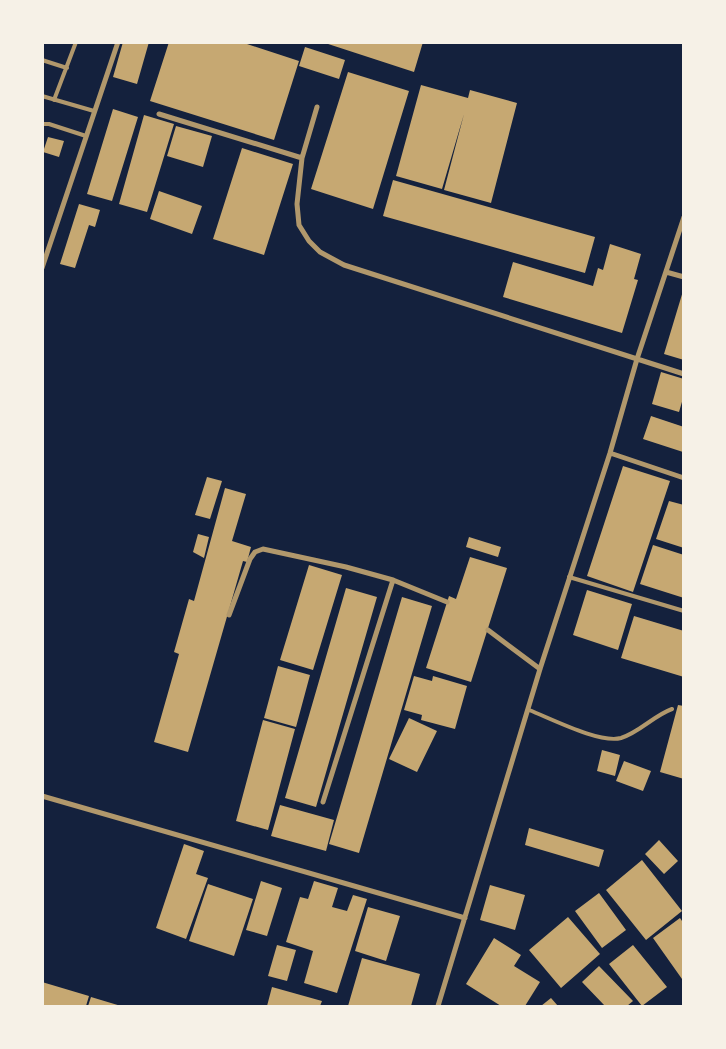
<svg xmlns="http://www.w3.org/2000/svg" width="726" height="1049" font-family="'Asap Condensed',sans-serif">
<rect width="100%" height="100%" fill="#14213d"/>
<path fill="#c6a872" d="M 123,42 L 149,42 L 137,84 L 113,77 Z
M 169,42 L 241,42 L 299,61 L 274,140 L 150,101 Z
M 322,42 L 423,42 L 414,72 Z
M 305,47 L 345,60 L 339,79 L 299,66 Z
M 348,72 L 409,91 L 373,209 L 311,189 Z
M 421,85 L 468,98 L 470,90 L 517,103 L 491,203 L 444,190 L 464,114 L 442,189 L 396,176 Z
M 113,109 L 138,117 L 112,201 L 87,194 Z
M 144,115 L 174,124 L 147,212 L 119,204 Z
M 176,126 L 212,136 L 203,167 L 167,156 Z
M 48,137 L 64,141 L 59,157 L 43,152 Z
M 242,148 L 293,164 L 264,255 L 213,239 Z
M 393,180 L 595,237 L 585,273 L 383,216 Z
M 159,191 L 202,206 L 192,234 L 150,219 Z
M 79,204 L 100,210 L 95,227 L 89,225 L 75,268 L 60,264 Z
M 610,244 L 641,254 L 634,279 L 638,280 L 622,333 L 503,297 L 513,262 L 593,286 L 598,268 L 603,270 Z
M 683,291 L 684,291 L 684,360 L 664,354 Z
M 661,372 L 684,379 L 684,395 L 679,412 L 652,404 Z
M 651,416 L 684,427 L 683,452 L 643,439 Z
M 623,466 L 670,481 L 633,592 L 587,576 Z
M 207,477 L 222,481 L 210,519 L 195,515 Z
M 225,488 L 246,494 L 232,541 L 251,547 L 247,562 L 243,561 L 188,752 L 154,742 L 179,654 L 174,652 L 189,599 L 194,601 Z
M 669,501 L 684,505 L 684,548 L 656,539 Z
M 198,534 L 209,537 L 204,558 L 193,552 Z
M 469,537 L 501,547 L 498,557 L 466,547 Z
M 653,545 L 684,555 L 684,598 L 640,584 Z
M 470,557 L 507,568 L 471,682 L 426,668 L 449,596 L 456,599 Z
M 309,565 L 342,575 L 313,670 L 280,660 Z
M 346,588 L 377,597 L 316,807 L 285,798 Z
M 587,590 L 632,604 L 618,650 L 573,635 Z
M 402,597 L 432,606 L 359,853 L 329,844 Z
M 634,616 L 684,631 L 684,677 L 621,658 Z
M 278,666 L 310,675 L 296,727 L 264,718 Z
M 414,676 L 432,681 L 433,676 L 467,686 L 455,729 L 421,720 L 422,715 L 404,710 Z
M 678,705 L 684,706 L 684,779 L 660,772 Z
M 409,718 L 437,731 L 417,772 L 389,759 Z
M 263,720 L 295,729 L 268,830 L 236,821 Z
M 602,750 L 620,755 L 615,776 L 597,771 Z
M 624,761 L 651,771 L 643,791 L 616,781 Z
M 280,805 L 334,820 L 326,851 L 271,836 Z
M 529,828 L 604,850 L 599,867 L 525,845 Z
M 659,840 L 678,861 L 664,874 L 645,854 Z
M 184,844 L 204,851 L 196,874 L 208,878 L 186,939 L 156,928 Z
M 642,860 L 682,911 L 646,940 L 606,890 Z
M 261,881 L 282,888 L 267,936 L 246,930 Z
M 314,881 L 338,888 L 332,907 L 347,911 L 353,895 L 367,899 L 337,993 L 304,983 L 313,951 L 286,942 L 300,897 L 308,899 Z
M 208,884 L 253,899 L 234,956 L 189,941 Z
M 490,885 L 525,895 L 515,930 L 480,920 Z
M 599,893 L 626,930 L 602,948 L 575,911 Z
M 368,907 L 400,916 L 386,961 L 355,951 Z
M 568,917 L 600,954 L 561,988 L 529,950 Z
M 680,918 L 684,924 L 684,978 L 682,979 L 653,938 Z
M 494,938 L 521,955 L 514,966 L 540,982 L 525,1006 L 501,1006 L 466,984 Z
M 277,945 L 296,950 L 287,981 L 268,976 Z
M 633,945 L 667,987 L 642,1006 L 609,964 Z
M 362,958 L 420,974 L 411,1006 L 348,1006 Z
M 599,966 L 633,1001 L 627,1006 L 605,1006 L 582,982 Z
M 42,982 L 89,996 L 86,1006 L 42,1006 Z
M 272,987 L 322,1001 L 320,1006 L 267,1006 Z
M 91,997 L 121,1006 L 88,1006 Z
M 551,998 L 558,1006 L 541,1006 Z"/>
<g fill="none" stroke-linecap="round" stroke-linejoin="round">
<path stroke="#b1986c" stroke-width="4" d="M 42,60 L 67,68
M 42,96 L 94,111
M 54,100 L 76,42
M 42,124 L 49,124 L 86,136
M 569,577 L 684,611
M 529,710 C 550,718 600,744 621,738 C 640,732 653,716 672,709"/>
<path stroke="#b1986c" stroke-width="5" d="M 317,107 L 302,158 L 297,204 L 299,225 L 309,241 L 320,252 L 344,265 L 684,374
M 159,114 L 302,158
M 42,268 L 118,42
M 666,272 L 684,277
M 610,453 L 684,478
M 229,615 L 250,559 L 255,552 L 263,549 L 346,567 L 393,580 L 447,602
M 488,630 L 540,669
M 42,796 L 465,918
M 323,802 L 393,580
M 438,1006 L 540,669 L 610,453 L 637,359 L 684,217"/>
</g>
<rect width="726" height="1049" fill="none" stroke="#f6f1e7" stroke-width="88"/>
</svg>
